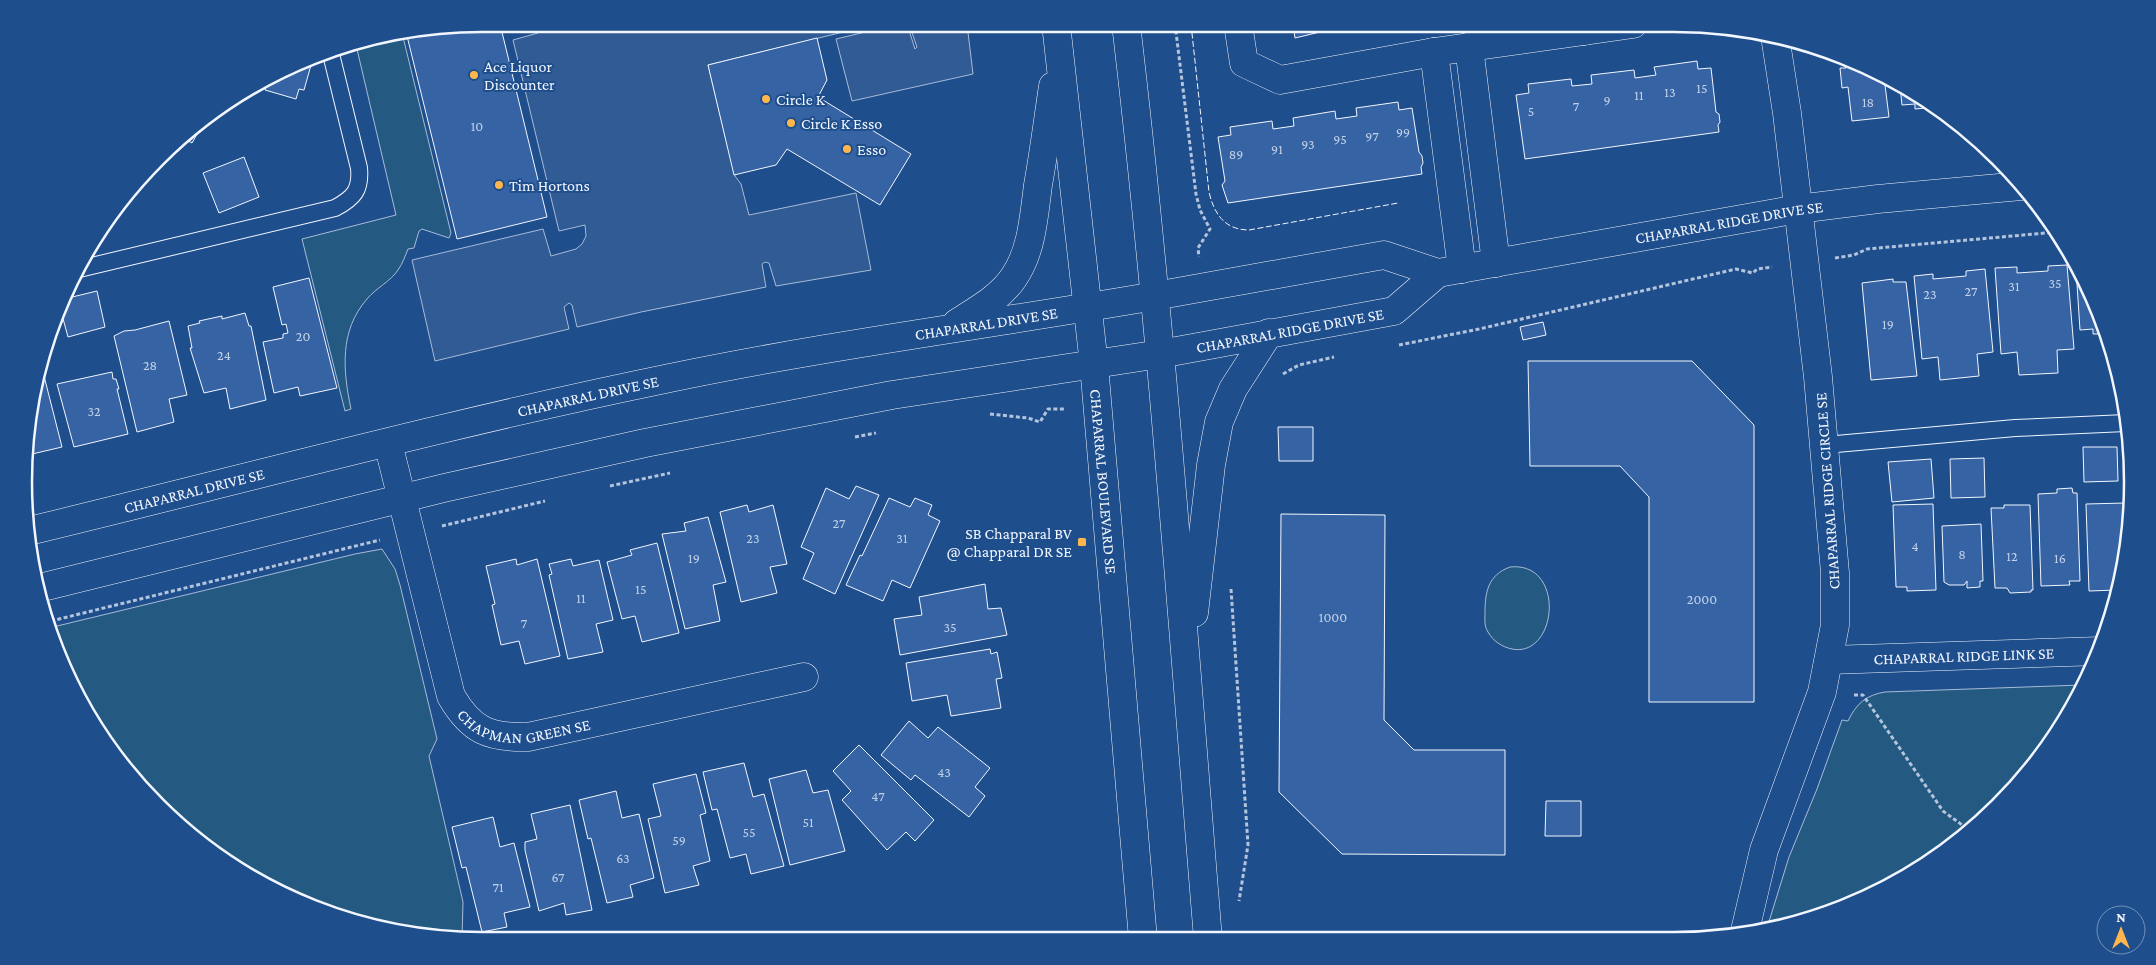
<svg xmlns="http://www.w3.org/2000/svg" width="2156" height="965" font-family="'Crimson Pro',serif">
<rect width="100%" height="100%" fill="#1f4e8c"/>
<path fill="#245a82" stroke="#a8bbd7" d="M 403,37 L 451,233 L 449,238 L 422,229 L 419,231 L 414,248 L 408,249 C 405,256 403,263 398,270 C 391,281 376,288 367,299 C 339,331 343,371 351,409 L 345,411 L 302,239 L 396,215 L 356,45 Z
M 382,549 L 395,569 L 400,585 L 437,739 L 429,756 L 463,902 L 462,939 L 393,932 L 307,906 L 180,828 L 85,712 L 53,627 L 355,554 Z
M 1510,567 C 1566,561 1558,658 1512,649 C 1502,647 1493,641 1488,632 C 1484,626 1485,620 1485,613 C 1485,592 1488,575 1510,567 Z
M 2082,685 L 2038,762 L 1953,846 L 1849,906 L 1767,928 L 1789,857 L 1817,789 L 1842,720 L 1848,721 C 1856,704 1866,695 1885,692 Z"/>
<path fill="#305b95" stroke="#a8bbd7" d="M 537,24 L 575,24 L 577,28 L 595,24 L 876,24 L 708,65 L 735,176 L 741,184 L 749,215 L 856,193 L 871,270 L 776,286 L 769,263 L 765,262 L 762,264 L 766,287 L 641,312 L 577,327 L 572,305 L 569,303 L 564,307 L 569,329 L 435,361 L 412,260 L 543,229 L 551,256 L 576,249 L 582,244 L 586,236 L 585,225 L 559,231 L 513,40 L 538,33 Z
M 899,24 L 907,24 L 915,49 L 917,47 L 909,24 L 967,24 L 973,74 L 852,101 L 836,39 Z"/>
<path fill="#3563a3" stroke="#f2f6ff" d="M 482,24 L 500,24 L 547,217 L 457,239 L 407,36 Z
M 1284,24 L 1355,24 L 1351,28 L 1343,30 L 1341,27 L 1295,38 L 1293,25 L 1285,27 Z
M 817,38 L 827,80 L 818,97 L 911,154 L 880,205 L 787,149 L 776,165 L 734,175 L 708,65 Z
M 1844,57 L 1884,77 L 1889,117 L 1852,121 L 1848,87 L 1842,88 L 1840,68 L 1846,68 Z
M 313,58 L 304,90 L 299,89 L 296,99 L 265,90 L 267,81 L 265,80 Z
M 1697,61 L 1698,69 L 1711,68 L 1716,112 L 1719,114 L 1720,122 L 1718,125 L 1719,132 L 1525,159 L 1516,95 L 1529,93 L 1528,84 L 1571,79 L 1572,86 L 1592,84 L 1591,75 L 1634,70 L 1635,78 L 1656,75 L 1654,67 Z
M 1900,86 L 1928,101 L 1936,107 L 1915,109 L 1915,104 L 1902,105 Z
M 1398,102 L 1399,110 L 1412,108 L 1419,152 L 1422,156 L 1423,163 L 1421,167 L 1422,174 L 1228,203 L 1222,185 L 1225,181 L 1218,137 L 1231,135 L 1230,127 L 1272,121 L 1273,129 L 1294,126 L 1293,118 L 1335,111 L 1336,119 L 1357,116 L 1356,108 Z
M 205,120 L 192,143 L 181,137 Z
M 244,157 L 259,197 L 219,213 L 203,173 Z
M 2067,265 L 2074,349 L 2057,350 L 2058,373 L 2019,375 L 2017,352 L 2001,354 L 1995,268 L 2017,267 L 2017,273 L 2048,271 L 2048,266 Z
M 1985,269 L 1993,352 L 1977,354 L 1979,376 L 1940,380 L 1938,357 L 1922,359 L 1914,276 L 1933,274 L 1933,279 L 1966,276 L 1966,271 Z
M 2076,269 L 2097,307 L 2105,334 L 2093,334 L 2093,329 L 2080,330 Z
M 309,278 L 337,388 L 300,396 L 298,387 L 274,393 L 263,342 L 283,338 L 283,334 L 288,333 L 286,324 L 282,325 L 273,287 Z
M 1893,279 L 1893,282 L 1906,282 L 1917,376 L 1871,380 L 1862,283 Z
M 97,291 L 105,327 L 68,337 L 62,315 L 68,298 Z
M 245,313 L 249,326 L 251,326 L 266,400 L 230,409 L 226,388 L 204,393 L 190,348 L 192,348 L 188,326 L 200,323 L 199,321 L 222,316 L 222,319 Z
M 169,321 L 187,395 L 169,399 L 174,422 L 137,432 L 114,336 L 124,331 L 135,330 Z
M 1543,322 L 1546,335 L 1523,340 L 1520,327 Z
M 1528,361 L 1692,361 L 1754,425 L 1754,702 L 1649,702 L 1649,497 L 1620,466 L 1530,466 Z
M 42,368 L 62,447 L 28,455 L 27,449 L 33,393 Z
M 112,372 L 113,379 L 116,379 L 119,389 L 117,389 L 128,434 L 74,447 L 57,384 Z
M 1278,427 L 1313,427 L 1313,461 L 1279,461 Z
M 2083,447 L 2117,447 L 2118,481 L 2084,482 Z
M 1984,458 L 1985,497 L 1951,498 L 1950,459 Z
M 1931,459 L 1934,498 L 1892,502 L 1888,462 Z
M 856,486 L 879,495 L 835,594 L 803,579 L 814,553 L 801,547 L 826,488 L 849,499 Z
M 2072,488 L 2073,493 L 2077,493 L 2080,581 L 2069,581 L 2070,585 L 2041,586 L 2038,494 L 2057,493 L 2057,489 Z
M 889,498 L 910,507 L 915,498 L 932,505 L 928,515 L 940,521 L 910,588 L 892,580 L 883,601 L 846,585 L 860,555 L 862,556 Z
M 2125,503 L 2127,541 L 2123,572 L 2119,585 L 2117,585 L 2117,590 L 2089,591 L 2086,504 Z
M 1933,504 L 1936,590 L 1907,591 L 1907,587 L 1896,587 L 1893,505 Z
M 747,505 L 749,512 L 773,505 L 787,564 L 770,567 L 777,593 L 741,602 L 720,512 Z
M 2004,505 L 2030,505 L 2033,590 L 2031,590 L 2031,592 L 2010,593 L 2007,588 L 1995,588 L 1991,508 L 2004,508 Z
M 1281,514 L 1385,515 L 1384,720 L 1414,750 L 1505,750 L 1505,855 L 1342,854 L 1279,792 Z
M 708,517 L 726,582 L 713,585 L 720,621 L 685,629 L 662,534 L 686,531 L 684,523 Z
M 1981,524 L 1983,581 L 1980,581 L 1980,587 L 1967,588 L 1967,581 L 1964,585 L 1949,585 L 1944,582 L 1942,526 Z
M 657,543 L 679,633 L 642,642 L 635,616 L 622,619 L 607,562 L 632,555 L 630,550 Z
M 516,559 L 517,565 L 537,559 L 560,656 L 525,664 L 519,641 L 501,645 L 492,605 L 495,604 L 486,566 Z
M 571,559 L 573,566 L 599,560 L 613,620 L 596,624 L 603,652 L 568,659 L 549,575 L 552,574 L 549,564 Z
M 985,584 L 988,609 L 1001,608 L 1007,635 L 900,655 L 894,619 L 922,615 L 919,597 Z
M 990,649 L 991,654 L 997,652 L 1002,678 L 996,679 L 1001,708 L 951,716 L 947,695 L 912,701 L 906,663 Z
M 909,721 L 928,738 L 938,727 L 990,768 L 975,787 L 985,796 L 969,817 L 915,775 L 911,780 L 881,755 Z
M 859,745 L 934,820 L 915,841 L 906,832 L 887,850 L 842,800 L 851,791 L 833,771 Z
M 744,763 L 753,797 L 764,794 L 784,866 L 751,874 L 746,854 L 730,858 L 717,809 L 712,810 L 703,772 Z
M 806,770 L 813,793 L 828,790 L 845,851 L 790,865 L 769,779 Z
M 696,774 L 706,813 L 700,815 L 710,861 L 693,866 L 699,885 L 665,893 L 648,819 L 661,816 L 653,784 Z
M 616,791 L 622,818 L 639,814 L 654,878 L 630,885 L 633,897 L 607,903 L 591,838 L 588,839 L 579,800 Z
M 1546,801 L 1581,801 L 1581,836 L 1545,836 Z
M 570,805 L 592,910 L 566,915 L 564,903 L 539,911 L 525,850 L 525,842 L 537,839 L 531,814 Z
M 493,817 L 500,847 L 514,843 L 530,907 L 504,913 L 507,927 L 482,932 L 466,867 L 462,868 L 452,827 Z"/>
<g fill="none" stroke-linecap="round" stroke-linejoin="round">
<g stroke="#f2f6ff" stroke-width="18">
<path id="lane" d="M 79,269 L 335,208 C 354,198 361,190 359,168 L 330,50
M 1825,445 L 2015,428 L 2126,423"/>
</g>
<g stroke="#f2f6ff" stroke-width="29">
<g id="street">
<path d="M 1238,24 L 1244,63 L 1280,80 L 1434,52 L 1584,31 L 1583,24"/>
<path d="M 1584,31 L 1633,24"/>
<path d="M 1469,47 L 1496,263"/>
<path d="M 1434,52 L 1462,269"/>
<path id="s1" d="M 1155,296 L 1384,255 L 1438,273 L 1798,209 L 1878,199 L 2021,186"/>
<path id="s2" d="M 1160,354 L 1394,311 L 1438,273"/>
<path id="s3" d="M 388,443 L 451,696 C 471,731 490,738 528,737 L 804,677"/>
<path id="s4" d="M 1829,660 L 2100,651"/>
<path d="M 1744,935 L 1764,850 L 1822,692 L 1835,625 L 1835,573 L 1818,377 L 1787,113 L 1775,36"/>
</g>
</g>
<g stroke="#f2f6ff" stroke-width="29">
<g id="secondary">
<path id="s5" d="M 1056,24 L 1094,365 L 1143,939"/>
<path d="M 1126,24 C 1162,328 1183,634 1208,939"/>
<path d="M 957,323 C 977,310 1001,297 1014,277 C 1032,251 1034,215 1038,185 C 1044,152 1048,119 1053,86"/>
<path id="s6" d="M 29,531 C 240,480 451,423 665,379 C 827,345 992,324 1155,296"/>
<path d="M 39,588 L 444,488 L 645,443 L 892,395 L 1160,354"/>
<path d="M 1194,613 L 1211,465 L 1219,422 L 1233,389 L 1269,333"/>
</g>
</g>
<path stroke="#b3c4dc" stroke-width="3" stroke-dasharray="4 2.5" stroke-linecap="butt" d="M 1175,24 L 1196,194 L 1200,210 L 1210,229 L 1198,248 L 1199,257
M 1835,258 L 1854,255 L 1867,249 L 2057,232
M 1399,345 L 1479,329 L 1736,269 L 1753,273 L 1757,269 L 1772,267
M 1283,374 L 1299,365 L 1334,357
M 990,414 L 1028,418 L 1040,422 L 1048,409 L 1066,409
M 855,437 L 876,433
M 610,486 L 670,473
M 442,526 L 545,501
M 1231,589 L 1248,845 L 1239,901
M 51,621 L 380,540
M 1854,695 L 1863,695 L 1943,811 L 1969,830"/>
<use href="#lane" stroke="#1f4e8c" stroke-width="16"/>
<use href="#street" stroke="#1f4e8c" stroke-width="28"/>
<use href="#secondary" stroke="#1f4e8c" stroke-width="28"/>
<path stroke="#f2f6ff" stroke-width="1" stroke-dasharray="6 2.5" stroke-linecap="butt" d="M 1191,24 L 1209,192 C 1214,214 1225,230 1249,230 L 1398,203"/>
</g>
<g fill="#ffb74d" stroke="#1f4e8c" stroke-width="2">
<circle cx="474" cy="75" r="5"/>
<circle cx="766" cy="99" r="5"/>
<circle cx="791" cy="123" r="5"/>
<circle cx="847" cy="149" r="5"/>
<circle cx="499" cy="185" r="5"/>
<rect x="1077" y="537" width="10" height="10" rx="2.5"/>
</g>
<g text-anchor="middle" stroke-width="4" stroke-linejoin="round" paint-order="stroke">
<g font-size="14" fill="#c3d1e8">
<text x="1702" y="93">15</text>
<text x="1670" y="97">13</text>
<text x="1639" y="100">11</text>
<text x="1607" y="105">9</text>
<text x="1868" y="107">18</text>
<text x="1576" y="111">7</text>
<text x="1531" y="116">5</text>
<text x="477" y="131">10</text>
<text x="1403" y="137">99</text>
<text x="1372" y="141">97</text>
<text x="1340" y="144">95</text>
<text x="1308" y="149">93</text>
<text x="1277" y="154">91</text>
<text x="1236" y="159">89</text>
<text x="2055" y="288">35</text>
<text x="2014" y="291">31</text>
<text x="1971" y="296">27</text>
<text x="1930" y="299">23</text>
<text x="1888" y="329">19</text>
<text x="303" y="341">20</text>
<text x="224" y="360">24</text>
<text x="150" y="370">28</text>
<text x="94" y="416">32</text>
<text x="839" y="528">27</text>
<text x="753" y="543">23</text>
<text x="902" y="543">31</text>
<text x="1915" y="551">4</text>
<text x="1962" y="559">8</text>
<text x="2012" y="561">12</text>
<text x="694" y="563">19</text>
<text x="2060" y="563">16</text>
<text x="641" y="594">15</text>
<text x="581" y="603">11</text>
<text x="1702" y="604">2000</text>
<text x="1333" y="622">1000</text>
<text x="524" y="628">7</text>
<text x="950" y="632">35</text>
<text x="944" y="777">43</text>
<text x="878" y="801">47</text>
<text x="808" y="827">51</text>
<text x="749" y="837">55</text>
<text x="679" y="845">59</text>
<text x="623" y="863">63</text>
<text x="558" y="882">67</text>
<text x="498" y="892">71</text>
</g>
<g font-size="16" fill="#f2f6ff" stroke="#1f4e8c" text-anchor="start">
<text x="484" y="72">Ace Liquor<tspan x="484" dy="18">Discounter</tspan></text>
<text x="776" y="105">Circle K</text>
<text x="801" y="129">Circle K Esso</text>
<text x="857" y="155">Esso</text>
<text x="509" y="191">Tim Hortons</text>
<text x="1072" y="539" text-anchor="end">SB Chapparal BV<tspan x="1072" dy="18">@ Chapparal DR SE</tspan></text>
</g>
<g font-size="16" fill="#f2f6ff" stroke="#1f4e8c">
<text dy="6" stroke="none"><textPath href="#s1" startOffset="585">CHAPARRAL RIDGE DRIVE SE</textPath></text>
<text dy="6" stroke="none"><textPath href="#s6" startOffset="980">CHAPARRAL DRIVE SE</textPath></text>
<text dy="6" stroke="none"><textPath href="#s2" startOffset="132">CHAPARRAL RIDGE DRIVE SE</textPath></text>
<text dy="6" stroke="none"><textPath href="#s6" startOffset="575">CHAPARRAL DRIVE SE</textPath></text>
<text dy="6" stroke="none"><textPath href="#s5" startOffset="460">CHAPARRAL BOULEVARD SE</textPath></text>
<text dy="6" stroke="none"><textPath href="#s6" startOffset="170">CHAPARRAL DRIVE SE</textPath></text>
<text transform="translate(1827 491) rotate(-94)" y="6">CHAPARRAL RIDGE CIRCLE SE</text>
<text dy="6" stroke="none"><textPath href="#s4" startOffset="135">CHAPARRAL RIDGE LINK SE</textPath></text>
<text dy="6" stroke="none"><textPath href="#s3" startOffset="348">CHAPMAN GREEN SE</textPath></text>
</g>
</g>
<path d="M0 0H2156V965H0ZM482 32H1674A450 450 0 0 1 2124 482V482A450 450 0 0 1 1674 932H482A450 450 0 0 1 32 482V482A450 450 0 0 1 482 32Z" fill="#1f4e8c" fill-rule="evenodd"/>
<path fill="none" stroke="#f2f6ff" stroke-width="2.5" d="M482 32H1674A450 450 0 0 1 2124 482V482A450 450 0 0 1 1674 932H482A450 450 0 0 1 32 482V482A450 450 0 0 1 482 32Z"/>
<g transform="translate(2121 930)"><circle r="24" fill="#1f4e8c" stroke="#7391ba"/>
<path d="M0-4L9 19L0 12L-9 19Z" fill="#ffb74d"/>
<text y="-8" font-size="14" font-weight="bold" text-anchor="middle" fill="#f2f6ff">N</text>
</g>
</svg>
